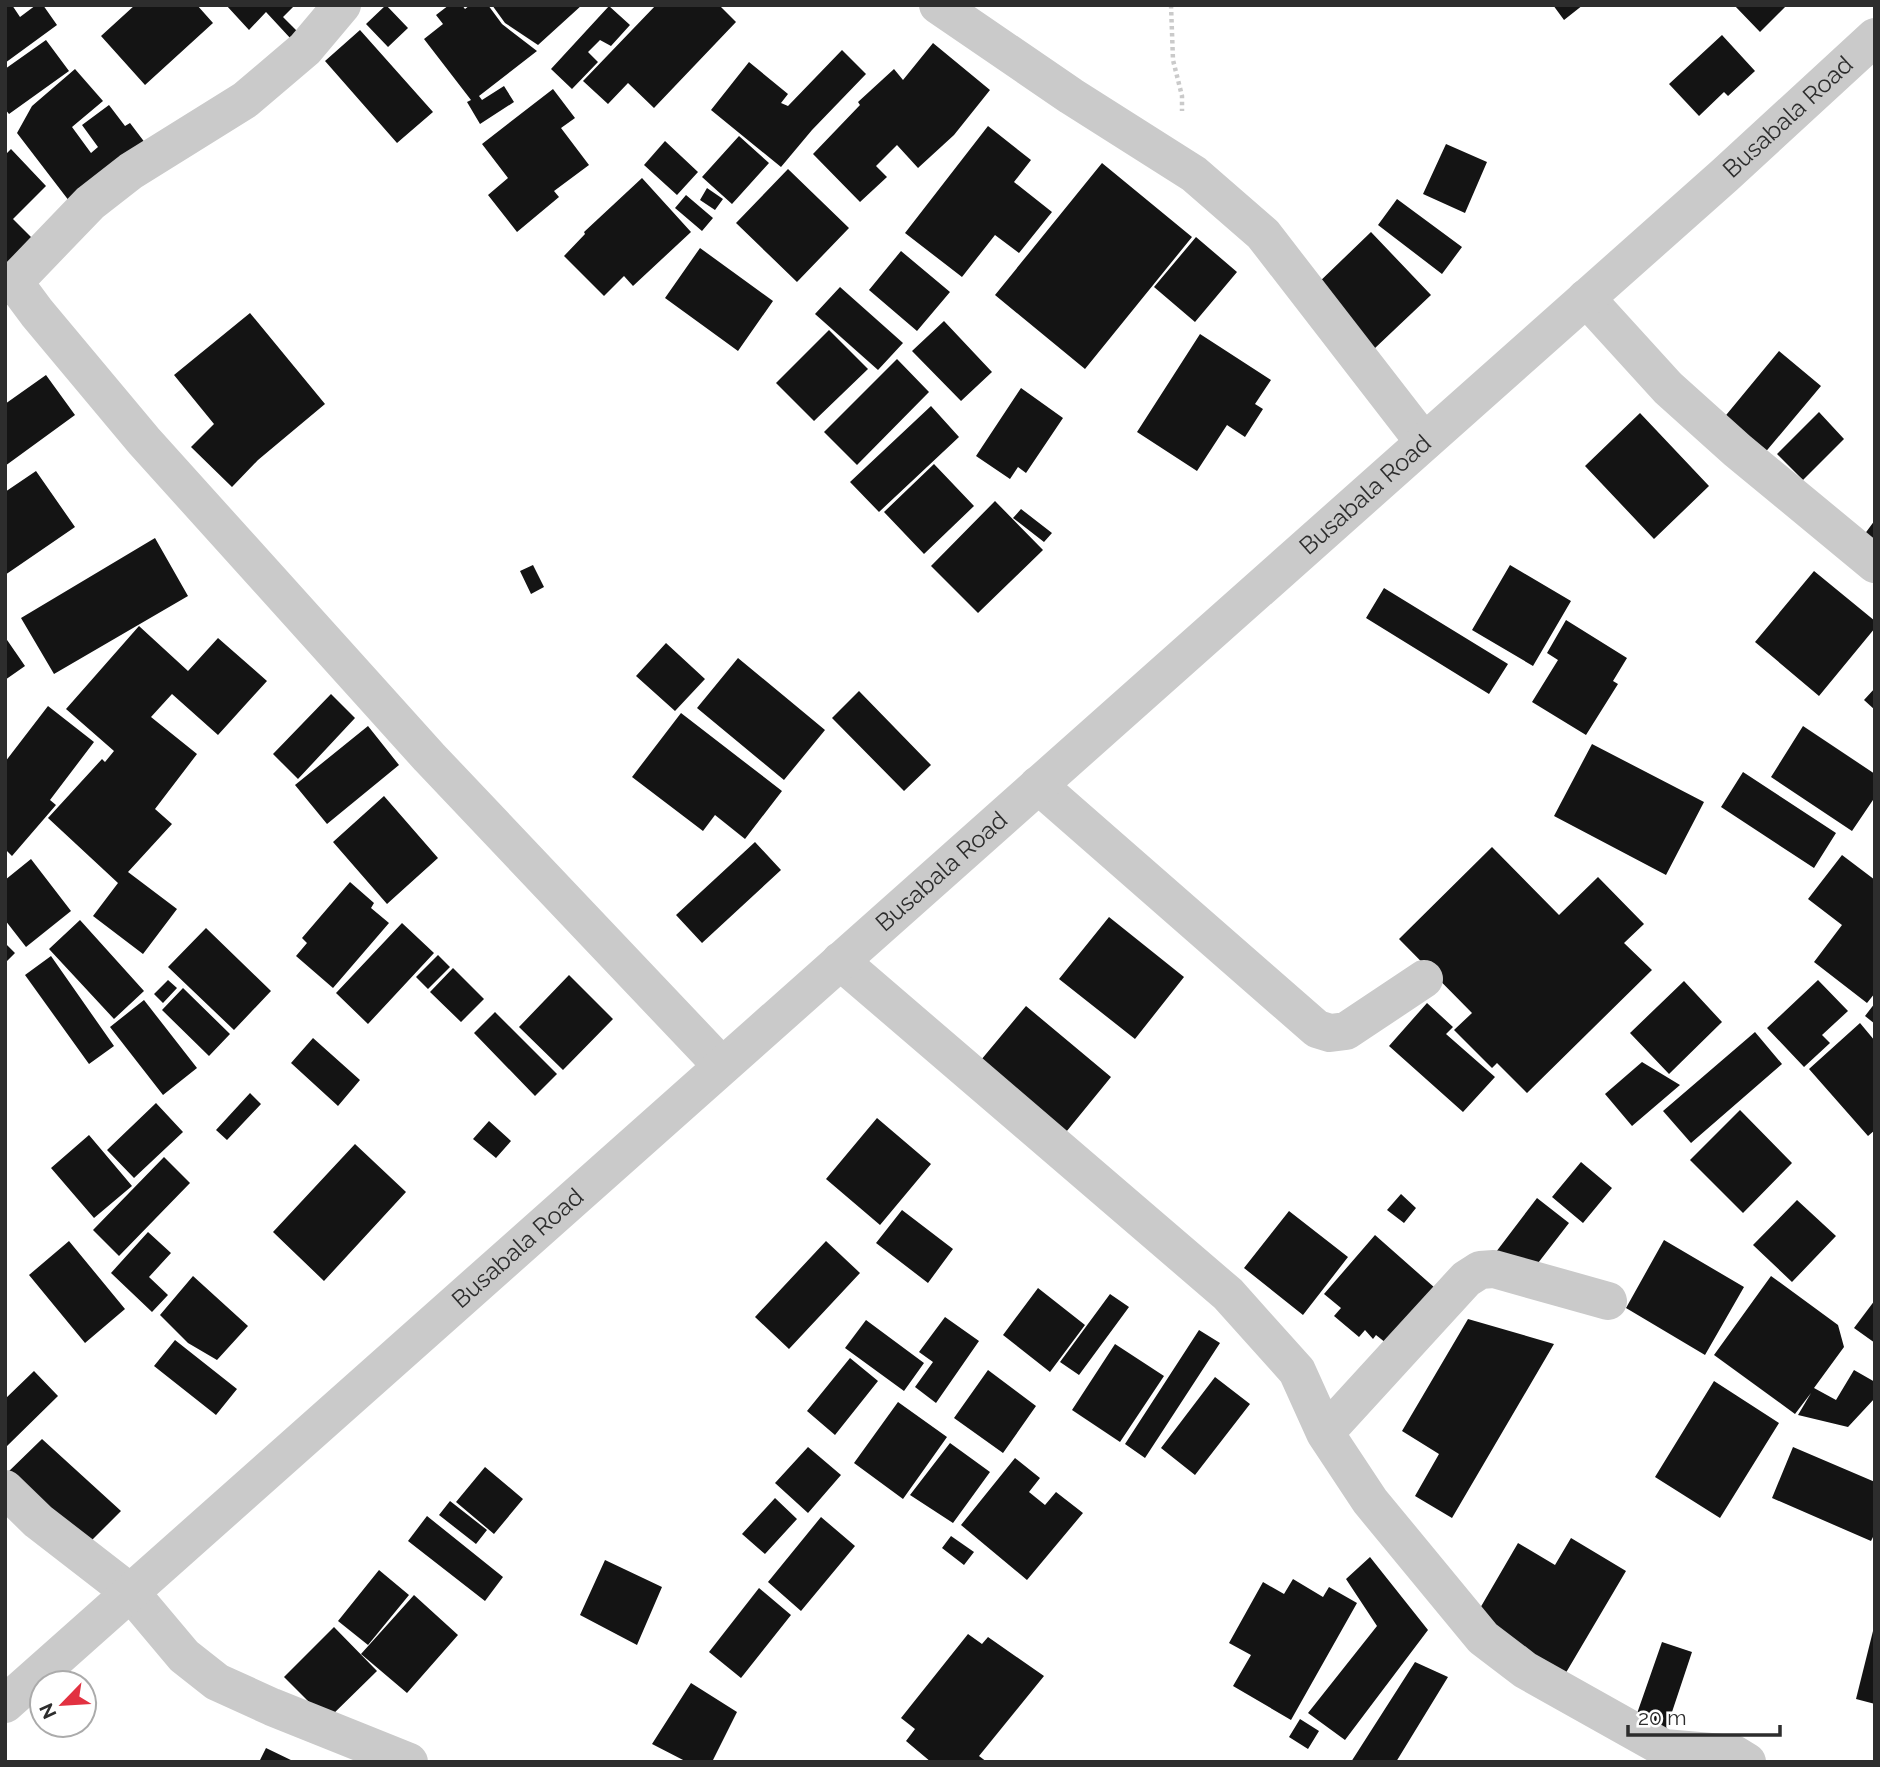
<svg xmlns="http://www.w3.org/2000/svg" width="1880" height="1767" font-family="Raleway,sans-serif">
<rect width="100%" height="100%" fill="#fff"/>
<path fill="#141414" d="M 5,5 L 12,5 L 20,17 L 36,5 L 43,5 L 57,25 L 5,63 Z
M 135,5 L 197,5 L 213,23 L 145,85 L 101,36 Z
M 226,5 L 295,5 L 283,17 L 298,32 L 291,39 L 266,12 L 249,30 Z
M 386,5 L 408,28 L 388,47 L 366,24 Z
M 449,5 L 462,5 L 465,9 L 470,5 L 488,5 L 502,24 L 537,51 L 479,96 L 482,100 L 504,86 L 514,102 L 480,124 L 467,102 L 471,100 L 424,39 L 443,24 L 436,15 Z
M 492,5 L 582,5 L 538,45 L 505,23 Z
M 656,5 L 719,5 L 736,22 L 654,108 L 628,83 L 608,104 L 583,81 Z
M 1553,5 L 1583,5 L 1564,20 Z
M 1734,5 L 1787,5 L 1760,32 Z
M 609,6 L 630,25 L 611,46 L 600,40 L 588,52 L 598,62 L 572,89 L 551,69 Z
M 360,30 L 433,112 L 397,143 L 325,61 Z
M 1722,35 L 1755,71 L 1728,96 L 1724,92 L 1699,116 L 1669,84 Z
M 46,40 L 69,71 L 9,114 L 5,109 L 5,69 Z
M 933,43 L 990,90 L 954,135 L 918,168 L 897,145 L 876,166 L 887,177 L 860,202 L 813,154 L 860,105 L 858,102 L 894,69 L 903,80 Z
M 842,50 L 866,74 L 812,130 L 781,167 L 711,110 L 749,62 L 788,94 L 781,103 L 788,106 Z
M 75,69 L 103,101 L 72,127 L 91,153 L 98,147 L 82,125 L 109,105 L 125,126 L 130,123 L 152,152 L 76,210 L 17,133 L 32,106 Z
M 553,89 L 575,118 L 561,128 L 589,165 L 554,191 L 559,197 L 517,232 L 488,195 L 508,178 L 482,144 Z
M 988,126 L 1031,160 L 1014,182 L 1052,212 L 1019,253 L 995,235 L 962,277 L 905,233 Z
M 739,136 L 769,163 L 732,204 L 702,177 Z
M 665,141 L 698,172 L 677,195 L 644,165 Z
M 1446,144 L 1487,162 L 1465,213 L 1423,194 Z
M 11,149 L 46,186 L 13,219 L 37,243 L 11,268 L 5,263 L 5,155 Z
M 1102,163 L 1192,237 L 1085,369 L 995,295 Z
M 788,169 L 849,228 L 797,282 L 736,223 Z
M 642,178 L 691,232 L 633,286 L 624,276 L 604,296 L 564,256 L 585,234 L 584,232 Z
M 707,188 L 723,199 L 715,210 L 700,200 Z
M 686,195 L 713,218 L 702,231 L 675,208 Z
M 1397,199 L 1462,247 L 1442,274 L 1378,225 Z
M 1371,232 L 1431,295 L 1374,349 L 1315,286 Z
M 1196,237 L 1237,272 L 1195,322 L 1154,287 Z
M 700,248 L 773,301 L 738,351 L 665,298 Z
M 901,251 L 950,292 L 917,331 L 869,290 Z
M 840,287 L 903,343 L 878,370 L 815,314 Z
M 250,313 L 325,404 L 258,460 L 232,487 L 191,447 L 214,424 L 174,375 Z
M 944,321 L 992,372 L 961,401 L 912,351 Z
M 829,330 L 868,369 L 814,421 L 776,383 Z
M 1200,334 L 1271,380 L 1255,404 L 1263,409 L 1245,437 L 1227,425 L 1197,471 L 1137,432 Z
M 1779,351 L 1821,386 L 1763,455 L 1722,420 Z
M 897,359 L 929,392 L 857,465 L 824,432 Z
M 46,375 L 75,415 L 5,466 L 5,404 Z
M 1021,388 L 1063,418 L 1026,473 L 1018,467 L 1010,479 L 976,456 Z
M 931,406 L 959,437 L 879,512 L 850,482 Z
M 1819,412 L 1844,439 L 1803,480 L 1777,454 Z
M 1640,413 L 1709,486 L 1654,539 L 1585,466 Z
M 934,464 L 974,506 L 924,554 L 884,512 Z
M 36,471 L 75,527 L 5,575 L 5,492 Z
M 995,501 L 1043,550 L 978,613 L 931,566 Z
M 1021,509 L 1052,533 L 1044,542 L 1013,518 Z
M 1875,520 L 1875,543 L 1864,535 Z
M 155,538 L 188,596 L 54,674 L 21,618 Z
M 533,565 L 544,587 L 531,594 L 520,571 Z
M 1510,565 L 1571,601 L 1533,666 L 1472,630 Z
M 1814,571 L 1875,621 L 1875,628 L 1819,696 L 1755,642 Z
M 1384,588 L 1508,664 L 1489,694 L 1366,618 Z
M 1566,620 L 1627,658 L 1613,681 L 1618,684 L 1586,735 L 1532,702 L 1558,660 L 1547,653 Z
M 139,626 L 188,671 L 218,638 L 267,681 L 218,735 L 172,694 L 151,717 L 197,754 L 155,809 L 172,824 L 128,872 L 177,909 L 143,954 L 93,916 L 118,883 L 48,818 L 102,759 L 105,762 L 114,751 L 66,709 Z
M 5,637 L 25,666 L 5,680 Z
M 666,643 L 705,679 L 675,711 L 636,676 Z
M 738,658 L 825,730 L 784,780 L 697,708 Z
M 1875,688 L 1875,710 L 1864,700 Z
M 859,691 L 931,765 L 904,791 L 832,718 Z
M 331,694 L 355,718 L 298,779 L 273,754 Z
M 48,706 L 94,742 L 50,800 L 56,805 L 12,856 L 5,849 L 5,762 Z
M 681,713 L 782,791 L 745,839 L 715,815 L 703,831 L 632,777 Z
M 368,726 L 399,765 L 327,824 L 295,785 Z
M 1803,726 L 1875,774 L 1875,797 L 1852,831 L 1771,777 Z
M 1592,744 L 1704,802 L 1666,875 L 1554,816 Z
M 1743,772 L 1836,833 L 1814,868 L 1721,807 Z
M 384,796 L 438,858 L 387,904 L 333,842 Z
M 755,842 L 781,870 L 702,943 L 676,915 Z
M 1492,847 L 1559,915 L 1598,877 L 1644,924 L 1624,943 L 1652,970 L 1527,1093 L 1497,1063 L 1492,1068 L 1454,1030 L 1472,1013 L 1399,939 Z
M 1842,855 L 1875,880 L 1875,993 L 1867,1003 L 1814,962 L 1842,925 L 1808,899 Z
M 31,859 L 71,911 L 26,947 L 5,920 L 5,880 Z
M 350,882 L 374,903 L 371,908 L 389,923 L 333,988 L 296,956 L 307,943 L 302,938 Z
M 1109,917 L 1184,977 L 1135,1039 L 1059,979 Z
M 80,920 L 144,991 L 114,1019 L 49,949 Z
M 402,923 L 434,953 L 368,1024 L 336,993 Z
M 206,928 L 271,991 L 234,1030 L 168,967 Z
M 5,943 L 15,953 L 5,963 Z
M 438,955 L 450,967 L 428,989 L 416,977 Z
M 51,956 L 114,1046 L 89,1064 L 25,975 Z
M 453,968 L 484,999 L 461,1022 L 430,992 Z
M 569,975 L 613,1019 L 563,1070 L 519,1027 Z
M 168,980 L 177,988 L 163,1003 L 154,994 Z
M 1818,980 L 1848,1011 L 1822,1035 L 1830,1043 L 1804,1067 L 1767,1028 Z
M 1684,981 L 1722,1022 L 1669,1074 L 1630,1033 Z
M 183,988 L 230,1034 L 209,1056 L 162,1010 Z
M 144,1000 L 197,1068 L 163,1095 L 110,1027 Z
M 1427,1003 L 1453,1027 L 1446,1034 L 1495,1077 L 1463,1112 L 1389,1046 Z
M 1875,1003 L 1875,1024 L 1865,1016 Z
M 1026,1006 L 1111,1077 L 1062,1137 L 976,1066 Z
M 495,1012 L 557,1074 L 535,1096 L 474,1033 Z
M 1860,1023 L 1875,1041 L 1875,1130 L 1868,1136 L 1809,1069 Z
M 1755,1032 L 1782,1064 L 1691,1143 L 1663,1111 Z
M 313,1038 L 360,1080 L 338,1106 L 291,1063 Z
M 1642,1062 L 1680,1085 L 1632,1126 L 1605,1094 Z
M 250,1093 L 261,1104 L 227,1140 L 216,1130 Z
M 156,1103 L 183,1132 L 134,1178 L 107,1150 Z
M 1740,1110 L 1792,1163 L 1743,1213 L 1690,1160 Z
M 877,1118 L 931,1164 L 880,1225 L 826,1179 Z
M 489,1121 L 511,1141 L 496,1158 L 473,1139 Z
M 89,1135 L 132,1186 L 94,1218 L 51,1168 Z
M 355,1144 L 406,1192 L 324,1281 L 273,1232 Z
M 164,1157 L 190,1183 L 119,1256 L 93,1230 Z
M 1581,1162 L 1612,1188 L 1583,1223 L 1552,1197 Z
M 1401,1194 L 1416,1208 L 1404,1223 L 1387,1210 Z
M 1537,1198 L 1569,1223 L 1528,1276 L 1496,1252 Z
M 1797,1200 L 1836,1236 L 1792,1282 L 1753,1245 Z
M 902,1210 L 953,1249 L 928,1283 L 876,1243 Z
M 1289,1211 L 1348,1257 L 1303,1315 L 1244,1268 Z
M 148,1232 L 171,1253 L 149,1277 L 168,1295 L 152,1312 L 111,1273 Z
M 1375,1235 L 1435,1288 L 1386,1343 L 1376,1335 L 1373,1339 L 1365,1330 L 1359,1337 L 1334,1316 L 1341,1308 L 1324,1294 Z
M 1664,1240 L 1744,1287 L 1705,1355 L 1626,1308 Z
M 69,1241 L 125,1309 L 85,1343 L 29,1275 Z
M 826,1241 L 860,1273 L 789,1349 L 755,1317 Z
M 193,1276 L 248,1326 L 217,1360 L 188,1343 L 160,1315 Z
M 1771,1276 L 1838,1325 L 1844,1347 L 1814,1388 L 1836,1400 L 1854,1370 L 1875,1382 L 1875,1398 L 1848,1427 L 1798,1415 L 1811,1393 L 1795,1414 L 1714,1355 Z
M 1038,1288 L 1085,1325 L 1050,1372 L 1003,1335 Z
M 1110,1294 L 1129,1307 L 1079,1375 L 1060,1362 Z
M 1875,1300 L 1875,1343 L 1854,1328 Z
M 945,1317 L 979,1341 L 936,1403 L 915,1387 L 933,1362 L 919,1352 Z
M 1468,1319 L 1554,1344 L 1452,1518 L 1415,1496 L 1439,1454 L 1402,1431 Z
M 866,1320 L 924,1363 L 904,1391 L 845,1348 Z
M 1199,1330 L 1220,1343 L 1145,1458 L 1125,1444 Z
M 175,1340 L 237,1389 L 216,1415 L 154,1366 Z
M 1115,1344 L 1164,1376 L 1120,1442 L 1072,1410 Z
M 850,1358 L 878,1381 L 835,1435 L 807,1411 Z
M 988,1370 L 1036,1406 L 1003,1453 L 954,1418 Z
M 34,1371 L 58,1396 L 5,1448 L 5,1399 Z
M 1215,1377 L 1250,1404 L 1195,1475 L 1161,1448 Z
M 1714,1381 L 1779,1423 L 1720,1518 L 1655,1477 Z
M 898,1402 L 947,1437 L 903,1499 L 854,1463 Z
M 42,1439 L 121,1511 L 82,1550 L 5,1475 Z
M 950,1443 L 990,1472 L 953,1523 L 910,1495 Z
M 808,1447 L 841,1475 L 808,1513 L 775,1483 Z
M 1793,1447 L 1875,1482 L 1875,1533 L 1871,1541 L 1772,1498 Z
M 1015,1458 L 1040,1478 L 1029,1492 L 1045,1505 L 1056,1492 L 1083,1513 L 1027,1580 L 961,1525 Z
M 485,1467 L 523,1499 L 494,1534 L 456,1502 Z
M 775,1498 L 797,1519 L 765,1554 L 742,1534 Z
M 450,1501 L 487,1530 L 476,1544 L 439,1515 Z
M 427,1516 L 503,1577 L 485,1601 L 408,1541 Z
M 821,1517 L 855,1546 L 801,1611 L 768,1582 Z
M 951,1536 L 974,1552 L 964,1565 L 942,1548 Z
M 1571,1538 L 1626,1571 L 1564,1676 L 1472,1622 L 1518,1543 L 1555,1565 Z
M 1370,1557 L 1428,1630 L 1345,1740 L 1308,1713 L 1377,1626 L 1346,1579 Z
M 605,1560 L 662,1587 L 637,1645 L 580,1615 Z
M 379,1570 L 409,1595 L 368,1645 L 338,1621 Z
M 1293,1579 L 1323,1597 L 1329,1587 L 1357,1603 L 1291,1720 L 1233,1686 L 1251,1655 L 1229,1643 L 1263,1582 L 1284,1594 Z
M 759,1588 L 791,1615 L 741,1678 L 709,1652 Z
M 414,1595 L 458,1635 L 407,1693 L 361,1654 Z
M 334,1627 L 377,1671 L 327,1720 L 284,1677 Z
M 1874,1627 L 1875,1627 L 1875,1704 L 1856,1699 Z
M 968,1634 L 982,1644 L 988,1637 L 1044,1676 L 979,1756 L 987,1762 L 931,1762 L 906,1741 L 915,1729 L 901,1718 Z
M 1662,1642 L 1692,1652 L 1664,1736 L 1633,1725 Z
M 1415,1662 L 1448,1677 L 1396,1762 L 1351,1762 Z
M 691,1683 L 737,1712 L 712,1762 L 687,1762 L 652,1744 Z
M 1300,1719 L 1319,1731 L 1308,1749 L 1289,1737 Z
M 266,1748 L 295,1762 L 259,1762 Z"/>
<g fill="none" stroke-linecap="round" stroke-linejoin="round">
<path stroke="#cacaca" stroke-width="4.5" stroke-dasharray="3.5 3.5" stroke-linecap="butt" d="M 1171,5 L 1173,60 L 1182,96 L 1182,111"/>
<path stroke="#cacaca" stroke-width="38" d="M 938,5 L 1071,96 L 1194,174 L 1263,234 L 1424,442
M 14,282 L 37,313 L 144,441 L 429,757 L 722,1066
M 5,286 L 14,282 L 90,203 L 131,171 L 245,100 L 305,49 L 342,5
M 1586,298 L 1668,388 L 1737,450 L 1875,564
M 1038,785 L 1317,1029 L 1330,1033 L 1346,1031 L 1424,979
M 840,961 L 1228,1294 L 1297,1371 L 1325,1433 L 1370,1501 L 1483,1638 L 1525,1670 L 1664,1748 L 1734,1754 L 1747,1762
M 1325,1433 L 1466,1279 L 1480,1270 L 1494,1269 L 1608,1301
M 5,1489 L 38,1521 L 131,1593 L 184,1656 L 217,1682 L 272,1707 L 409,1762"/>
<path stroke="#cacaca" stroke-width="38" id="s1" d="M 5,1704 L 1725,175 L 1875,37"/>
</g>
<g text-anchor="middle" stroke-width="7" stroke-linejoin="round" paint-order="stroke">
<g font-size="24" fill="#2d2d2d" stroke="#fff">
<text dy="8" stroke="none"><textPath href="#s1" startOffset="2387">Busabala Road</textPath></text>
<text dy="8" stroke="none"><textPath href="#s1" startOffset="1820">Busabala Road</textPath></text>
<text dy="8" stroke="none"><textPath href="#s1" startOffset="1253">Busabala Road</textPath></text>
<text dy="8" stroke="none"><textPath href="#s1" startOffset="686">Busabala Road</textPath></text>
</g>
</g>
<rect width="1880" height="1767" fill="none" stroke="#2d2d2d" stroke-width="14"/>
<g transform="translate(63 1704) rotate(245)"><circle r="33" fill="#ffffff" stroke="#ababab" stroke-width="2"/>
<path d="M0-5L12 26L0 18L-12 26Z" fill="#e23141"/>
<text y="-10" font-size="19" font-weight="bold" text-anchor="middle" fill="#2d2d2d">N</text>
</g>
<path d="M1628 1725v10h152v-10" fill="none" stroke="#2d2d2d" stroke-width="3.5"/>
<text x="1638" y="1725" font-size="21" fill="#2d2d2d" stroke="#ffffff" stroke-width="5" paint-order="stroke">20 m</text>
</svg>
